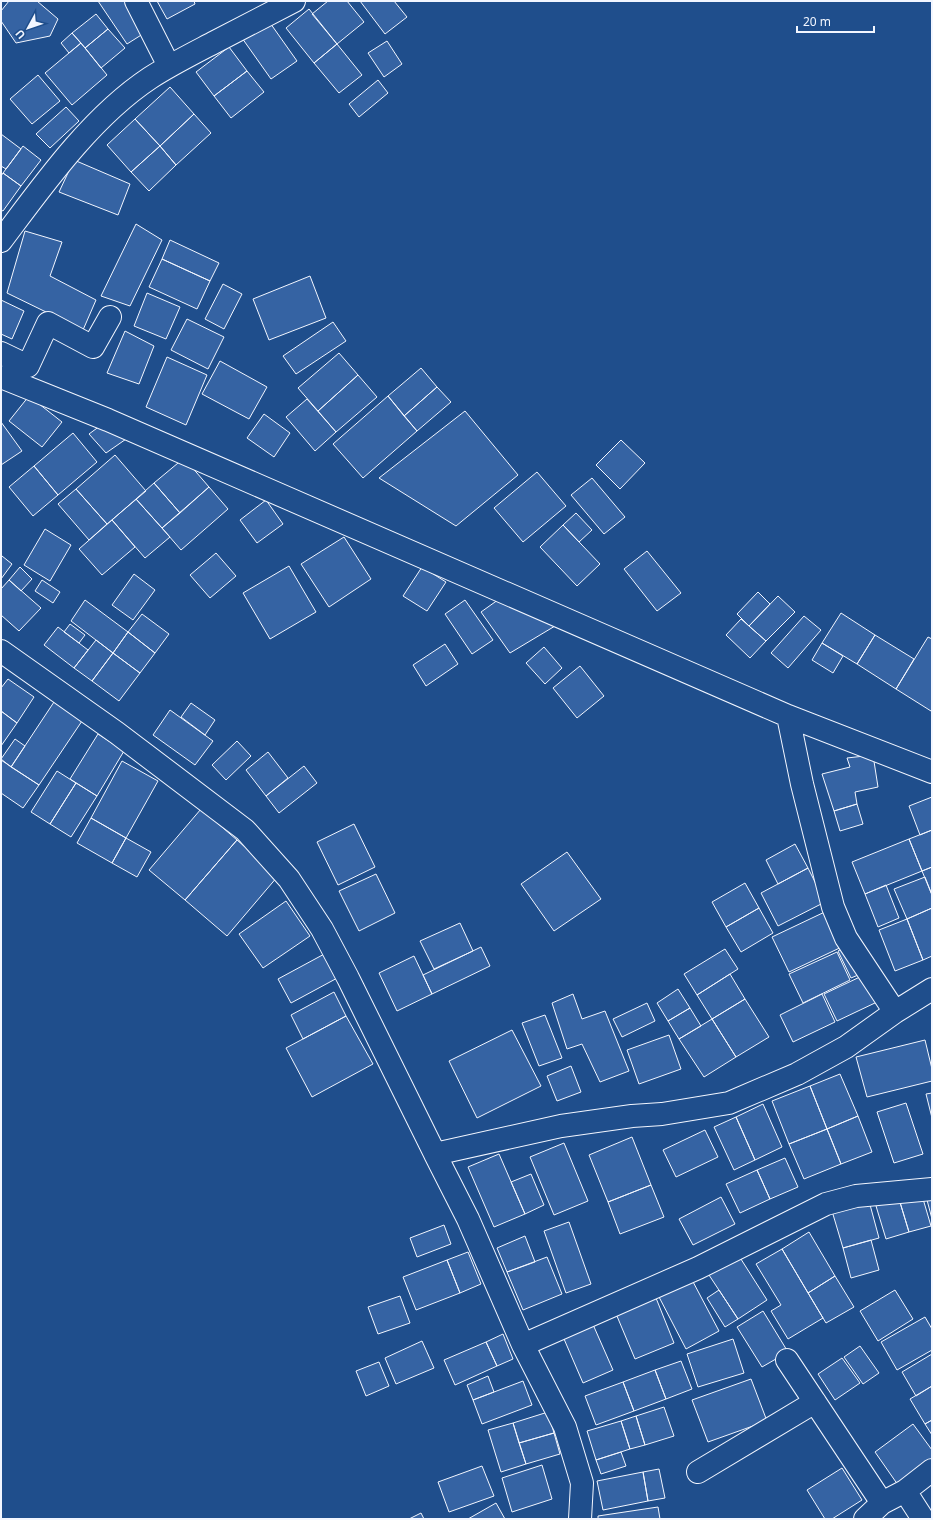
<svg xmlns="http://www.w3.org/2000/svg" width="933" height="1520" font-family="'Noto Sans',sans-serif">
<rect width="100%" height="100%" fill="#1f4e8c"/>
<path fill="#3563a3" stroke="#f2f6ff" d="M 9,1 L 37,1 L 58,19 L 50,36 L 16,43 L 1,21 L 1,11 Z
M 98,1 L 125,1 L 146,32 L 127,44 Z
M 157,1 L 194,1 L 195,4 L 167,19 Z
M 328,1 L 347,1 L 364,22 L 337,44 L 312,14 Z
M 360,1 L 394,1 L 407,17 L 385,34 Z
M 309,9 L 337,44 L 314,63 L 286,28 Z
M 96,14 L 108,29 L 85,48 L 72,33 Z
M 268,20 L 297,61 L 271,79 L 242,38 Z
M 108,29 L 125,48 L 101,68 L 85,48 Z
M 72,33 L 81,43 L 69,53 L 61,43 Z
M 387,41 L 402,64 L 384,77 L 368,53 Z
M 81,43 L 107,75 L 72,105 L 45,73 Z
M 337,44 L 362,75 L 339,93 L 314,63 Z
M 229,47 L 247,71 L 214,96 L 196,72 Z
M 247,71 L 264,92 L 231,118 L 214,96 Z
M 38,75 L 60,101 L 32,124 L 10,99 Z
M 378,80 L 388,93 L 359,117 L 349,104 Z
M 170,87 L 194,114 L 160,146 L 135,119 Z
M 66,107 L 79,121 L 50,148 L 36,134 Z
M 194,114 L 211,133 L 176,165 L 160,146 Z
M 135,119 L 160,146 L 131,172 L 107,145 Z
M 1,134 L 21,149 L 6,169 L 1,166 Z
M 23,146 L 41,160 L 21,186 L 3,173 Z
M 160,146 L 176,165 L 149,191 L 131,172 Z
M 74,160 L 130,184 L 118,215 L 59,192 Z
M 3,173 L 21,186 L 3,211 L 1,210 L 1,176 Z
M 136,224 L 162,240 L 130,306 L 101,296 Z
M 25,231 L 62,242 L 50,276 L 96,300 L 83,330 L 7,293 Z
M 170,240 L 219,263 L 210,281 L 162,259 Z
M 162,259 L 210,281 L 197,309 L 149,287 Z
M 310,276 L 326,318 L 269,340 L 253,299 Z
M 223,284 L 242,294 L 224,329 L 205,319 Z
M 147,293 L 180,307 L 166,339 L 134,326 Z
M 1,300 L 24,311 L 12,339 L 1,334 Z
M 187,319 L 224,337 L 208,369 L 171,350 Z
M 333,322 L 346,341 L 296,374 L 283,356 Z
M 125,331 L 154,346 L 139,384 L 107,373 Z
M 339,353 L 358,375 L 318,411 L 298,388 Z
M 167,357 L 207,375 L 186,425 L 146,407 Z
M 220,361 L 267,387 L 249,419 L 202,394 Z
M 421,368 L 437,387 L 404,416 L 388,396 Z
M 358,375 L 377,397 L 336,432 L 318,411 Z
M 437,387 L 451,402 L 417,431 L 404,416 Z
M 29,396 L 62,422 L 42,447 L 9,421 Z
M 388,396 L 417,431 L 363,478 L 333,444 Z
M 307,399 L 336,432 L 315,451 L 286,417 Z
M 465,411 L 518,475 L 456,526 L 379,478 Z
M 264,414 L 290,433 L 274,457 L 247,438 Z
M 108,420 L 129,437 L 106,453 L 89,434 Z
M 1,422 L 22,451 L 1,465 Z
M 73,433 L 97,462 L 58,495 L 34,466 Z
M 621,440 L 645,463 L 620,489 L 596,465 Z
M 115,455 L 146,491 L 107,524 L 76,489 Z
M 184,458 L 209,487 L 180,513 L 154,483 Z
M 34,466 L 58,495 L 33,516 L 9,487 Z
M 537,472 L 566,506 L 523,542 L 494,508 Z
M 592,478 L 625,517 L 604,534 L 571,495 Z
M 154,483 L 180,513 L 162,528 L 136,499 Z
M 209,487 L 228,509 L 181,550 L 162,528 Z
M 76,489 L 107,524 L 89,540 L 58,504 Z
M 136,499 L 170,537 L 145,558 L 112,520 Z
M 266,500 L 283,524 L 257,543 L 240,520 Z
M 576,513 L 592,530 L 579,542 L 563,525 Z
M 112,520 L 135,547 L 102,575 L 79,549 Z
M 563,525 L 600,564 L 577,586 L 540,547 Z
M 45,529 L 71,545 L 50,581 L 24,565 Z
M 344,537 L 371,579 L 329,607 L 301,564 Z
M 647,551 L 681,593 L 657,611 L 624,569 Z
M 216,553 L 236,576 L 210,598 L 190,575 Z
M 2,556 L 12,564 L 1,579 L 1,558 Z
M 289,566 L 316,612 L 270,639 L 243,593 Z
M 20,567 L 32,579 L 21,591 L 9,580 Z
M 422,567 L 446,582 L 427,611 L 403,596 Z
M 134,574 L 155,590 L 133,620 L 112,605 Z
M 9,580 L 41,608 L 19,631 L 1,615 L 1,589 Z
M 42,580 L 60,592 L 53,603 L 35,591 Z
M 758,592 L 770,604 L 749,626 L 737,614 Z
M 778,596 L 795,612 L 766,641 L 749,626 Z
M 502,597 L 555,626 L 510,653 L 481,612 Z
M 85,600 L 128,632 L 113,653 L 71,621 Z
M 465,600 L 493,640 L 472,654 L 445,614 Z
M 841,613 L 875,635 L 857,664 L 822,643 Z
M 142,614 L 169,634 L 155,653 L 128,632 Z
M 804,616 L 821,630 L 788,668 L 771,653 Z
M 741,619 L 766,641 L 750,658 L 726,635 Z
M 70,624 L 85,635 L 79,643 L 64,632 Z
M 58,627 L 88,650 L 74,668 L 44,645 Z
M 128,632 L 155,653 L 140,673 L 113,653 Z
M 875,635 L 914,659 L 896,689 L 857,664 Z
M 928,637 L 932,639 L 932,709 L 931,711 L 896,689 Z
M 96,640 L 113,653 L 92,681 L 74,668 Z
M 822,643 L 843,656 L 833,673 L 812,660 Z
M 445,644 L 458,664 L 426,686 L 413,665 Z
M 544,647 L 562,668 L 545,684 L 526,663 Z
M 113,653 L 140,673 L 119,701 L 92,681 Z
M 580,666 L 604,696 L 577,718 L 553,688 Z
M 8,679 L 34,697 L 17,723 L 1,711 L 1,688 Z
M 54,702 L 82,721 L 39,785 L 11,767 Z
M 191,703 L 215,720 L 205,735 L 181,717 Z
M 170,710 L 213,741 L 195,765 L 153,735 Z
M 1,711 L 17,723 L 1,746 Z
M 98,734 L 124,751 L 97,796 L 70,779 Z
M 15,739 L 25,746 L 11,767 L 1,759 Z
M 237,741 L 251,756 L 226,780 L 212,765 Z
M 268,752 L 288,778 L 266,796 L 246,770 Z
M 873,755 L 878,787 L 855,792 L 857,804 L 834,811 L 822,774 L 850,767 L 847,758 Z
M 1,760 L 39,785 L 23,808 L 1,793 Z
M 122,761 L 158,781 L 126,838 L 91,818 Z
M 304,766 L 317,783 L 279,813 L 266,796 Z
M 57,771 L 76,783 L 50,824 L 31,812 Z
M 76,783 L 97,796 L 71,837 L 50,824 Z
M 932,797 L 932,830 L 920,835 L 909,806 Z
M 857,804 L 863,824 L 840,831 L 834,811 Z
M 201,809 L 237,840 L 185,900 L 149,870 Z
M 91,818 L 126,838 L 112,863 L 77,843 Z
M 354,824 L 375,867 L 338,885 L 317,842 Z
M 932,830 L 932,867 L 922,871 L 909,839 Z
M 126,838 L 151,852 L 137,877 L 112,863 Z
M 909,839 L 922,871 L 865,894 L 852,862 Z
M 237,840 L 278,876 L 227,936 L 185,900 Z
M 795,844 L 808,868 L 778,884 L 766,860 Z
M 567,852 L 601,899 L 554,931 L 521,884 Z
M 932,867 L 932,895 L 922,871 Z
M 808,868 L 825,902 L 778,926 L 761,893 Z
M 376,874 L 395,913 L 359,931 L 339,891 Z
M 925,877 L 932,895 L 932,908 L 907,919 L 894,889 Z
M 745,883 L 759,908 L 726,927 L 712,902 Z
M 886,885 L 899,918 L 878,927 L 865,894 Z
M 286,901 L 310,936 L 263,968 L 239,934 Z
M 759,908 L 773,933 L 741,952 L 726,927 Z
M 932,908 L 932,956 L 923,960 L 907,919 Z
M 831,909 L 848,944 L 789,972 L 772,937 Z
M 907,919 L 923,960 L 895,971 L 879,930 Z
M 460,923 L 473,951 L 434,969 L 420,941 Z
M 849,945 L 863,973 L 851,978 L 838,951 Z
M 481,947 L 490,966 L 432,994 L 423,975 Z
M 725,949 L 738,969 L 697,995 L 684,974 Z
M 328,952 L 341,976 L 291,1003 L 278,979 Z
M 837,952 L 850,980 L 803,1003 L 789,974 Z
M 414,956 L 432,994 L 397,1011 L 379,973 Z
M 730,974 L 745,999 L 712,1019 L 697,995 Z
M 864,975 L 877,1002 L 837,1021 L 824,994 Z
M 678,989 L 690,1008 L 668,1021 L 657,1003 Z
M 334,992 L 346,1016 L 303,1039 L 291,1015 Z
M 573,994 L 582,1019 L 605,1011 L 629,1071 L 600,1082 L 582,1044 L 567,1049 L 552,1003 Z
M 822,994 L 835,1022 L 793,1042 L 780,1015 Z
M 745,999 L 769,1037 L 736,1057 L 712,1019 Z
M 647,1003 L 655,1021 L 622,1037 L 613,1019 Z
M 690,1008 L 701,1026 L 679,1039 L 668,1021 Z
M 545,1015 L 562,1058 L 539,1066 L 522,1023 Z
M 346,1016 L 373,1064 L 312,1097 L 286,1048 Z
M 712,1019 L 736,1057 L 704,1077 L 679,1039 Z
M 512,1030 L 541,1086 L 477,1118 L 449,1061 Z
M 669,1035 L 681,1069 L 639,1084 L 627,1050 Z
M 925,1040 L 932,1069 L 932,1081 L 867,1097 L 856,1057 Z
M 571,1066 L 581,1092 L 557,1101 L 547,1076 Z
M 840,1074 L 858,1116 L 827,1129 L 810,1086 Z
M 810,1086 L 827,1129 L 789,1144 L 772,1101 Z
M 932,1093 L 932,1118 L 926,1094 Z
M 906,1103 L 923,1154 L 894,1163 L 877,1112 Z
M 763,1104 L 782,1147 L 755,1160 L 736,1117 Z
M 858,1116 L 872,1152 L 841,1164 L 827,1129 Z
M 736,1117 L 755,1160 L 734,1170 L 714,1127 Z
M 827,1129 L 841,1164 L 804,1179 L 789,1144 Z
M 705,1130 L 718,1157 L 676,1177 L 663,1150 Z
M 632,1137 L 651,1185 L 608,1202 L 589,1155 Z
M 564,1143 L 588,1201 L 554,1215 L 530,1157 Z
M 499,1154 L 525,1214 L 494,1227 L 468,1167 Z
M 785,1158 L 798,1187 L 770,1199 L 757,1170 Z
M 757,1170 L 770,1199 L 740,1213 L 726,1184 Z
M 531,1174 L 544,1205 L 525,1214 L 511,1182 Z
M 651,1185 L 664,1217 L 620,1234 L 608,1202 Z
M 921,1192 L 931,1226 L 909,1232 L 899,1199 Z
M 721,1197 L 735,1224 L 693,1245 L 679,1219 Z
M 932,1198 L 932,1219 L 927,1200 Z
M 899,1199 L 909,1232 L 886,1239 L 876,1206 Z
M 869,1201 L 879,1238 L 843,1248 L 832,1211 Z
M 569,1222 L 591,1284 L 566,1293 L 544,1231 Z
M 444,1225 L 451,1244 L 417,1257 L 410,1238 Z
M 809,1232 L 835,1276 L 808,1293 L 782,1249 Z
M 525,1236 L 535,1262 L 507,1272 L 497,1248 Z
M 871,1240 L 879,1270 L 851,1278 L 843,1248 Z
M 782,1249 L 823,1318 L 788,1339 L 771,1311 L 781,1305 L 756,1264 Z
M 468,1252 L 481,1284 L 460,1293 L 447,1260 Z
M 739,1256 L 767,1300 L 738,1319 L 709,1275 Z
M 547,1257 L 562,1294 L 523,1310 L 507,1272 Z
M 447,1260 L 460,1293 L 416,1310 L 403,1277 Z
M 835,1276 L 854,1307 L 826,1323 L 808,1293 Z
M 691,1278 L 719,1331 L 686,1349 L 658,1295 Z
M 719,1290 L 738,1319 L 725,1327 L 707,1298 Z
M 895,1290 L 913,1319 L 878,1341 L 860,1311 Z
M 654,1293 L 674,1343 L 635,1359 L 614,1309 Z
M 400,1296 L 410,1323 L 378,1334 L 368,1307 Z
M 763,1311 L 788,1352 L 762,1367 L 737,1327 Z
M 925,1317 L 932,1329 L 932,1350 L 897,1370 L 881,1342 Z
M 591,1320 L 613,1370 L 583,1383 L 561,1332 Z
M 503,1334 L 513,1359 L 497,1366 L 486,1342 Z
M 733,1339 L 744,1373 L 698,1387 L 687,1354 Z
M 422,1341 L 434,1368 L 396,1384 L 385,1358 Z
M 486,1342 L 497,1366 L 455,1385 L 444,1360 Z
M 860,1346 L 879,1373 L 863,1384 L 844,1357 Z
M 932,1354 L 932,1386 L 916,1396 L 902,1372 Z
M 842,1358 L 860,1383 L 835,1400 L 818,1374 Z
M 681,1361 L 692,1389 L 666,1399 L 655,1370 Z
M 379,1362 L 389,1386 L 366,1396 L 356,1371 Z
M 655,1370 L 666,1399 L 634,1411 L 623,1382 Z
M 488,1376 L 494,1392 L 473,1400 L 467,1385 Z
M 751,1379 L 767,1421 L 708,1442 L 692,1400 Z
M 523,1381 L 532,1405 L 482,1424 L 473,1400 Z
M 623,1382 L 634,1411 L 596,1425 L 585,1396 Z
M 932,1386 L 932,1420 L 925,1424 L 910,1399 Z
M 664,1407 L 674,1436 L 645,1445 L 636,1416 Z
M 548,1412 L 554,1433 L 519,1443 L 513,1423 Z
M 636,1416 L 645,1445 L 630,1449 L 621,1421 Z
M 932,1420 L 932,1435 L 925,1424 Z
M 621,1421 L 630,1449 L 596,1460 L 587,1431 Z
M 513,1423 L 526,1464 L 501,1472 L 488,1430 Z
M 913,1424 L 932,1450 L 932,1460 L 898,1485 L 875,1452 Z
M 554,1433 L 560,1454 L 526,1464 L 519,1443 Z
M 621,1452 L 626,1466 L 601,1474 L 596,1460 Z
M 542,1465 L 552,1499 L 512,1512 L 502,1478 Z
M 482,1466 L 494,1496 L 449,1512 L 438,1482 Z
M 842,1468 L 862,1500 L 832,1519 L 825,1519 L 807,1490 Z
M 659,1469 L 665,1498 L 648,1501 L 643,1472 Z
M 643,1472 L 648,1501 L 603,1510 L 597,1481 Z
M 496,1503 L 505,1519 L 468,1519 Z
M 658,1507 L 660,1519 L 598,1519 L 598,1516 Z
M 421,1513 L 424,1519 L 409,1519 Z"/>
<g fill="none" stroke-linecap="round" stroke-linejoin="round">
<g stroke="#f2f6ff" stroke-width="24">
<path id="minor" d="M 136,1 L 169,66
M 1,241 C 43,185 91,117 150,78 C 170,65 192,54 213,43 C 240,29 267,15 294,1
M 1,353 L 28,366 L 48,323 L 93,347 L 110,317
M 1,377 L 108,420 L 788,716 L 932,772
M 1,651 L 117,733 L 245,830 L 289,879 L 322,929 L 348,978 L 435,1154 L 561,1126 L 632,1116 L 662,1114 L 729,1103 L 797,1074 L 846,1047 L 895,1012 L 932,989
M 788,716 L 802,784 L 833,907 L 846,938 L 895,1012
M 435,1154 L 468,1219 L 523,1345 L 565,1427 L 582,1483 L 580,1519
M 523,1345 L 698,1268 L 826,1204 L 856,1196 L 932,1189
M 787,1360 L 882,1503
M 698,1472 L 815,1402
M 905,1491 L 923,1519
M 865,1519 L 882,1503 L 905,1491 L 932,1470"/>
</g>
<use href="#minor" stroke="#1f4e8c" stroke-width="22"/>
</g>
<rect width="933" height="1520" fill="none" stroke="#f2f6ff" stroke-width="4"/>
<g transform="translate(28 28) rotate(230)" stroke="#1f4e8c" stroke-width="3" paint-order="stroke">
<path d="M0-3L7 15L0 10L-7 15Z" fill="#f2f6ff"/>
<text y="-6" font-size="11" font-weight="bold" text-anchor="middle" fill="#f2f6ff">U</text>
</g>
<path d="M797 26v6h77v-6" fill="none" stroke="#f2f6ff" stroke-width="2"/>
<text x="803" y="26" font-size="12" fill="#f2f6ff" stroke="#1f4e8c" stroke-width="3" paint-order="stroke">20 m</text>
</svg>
